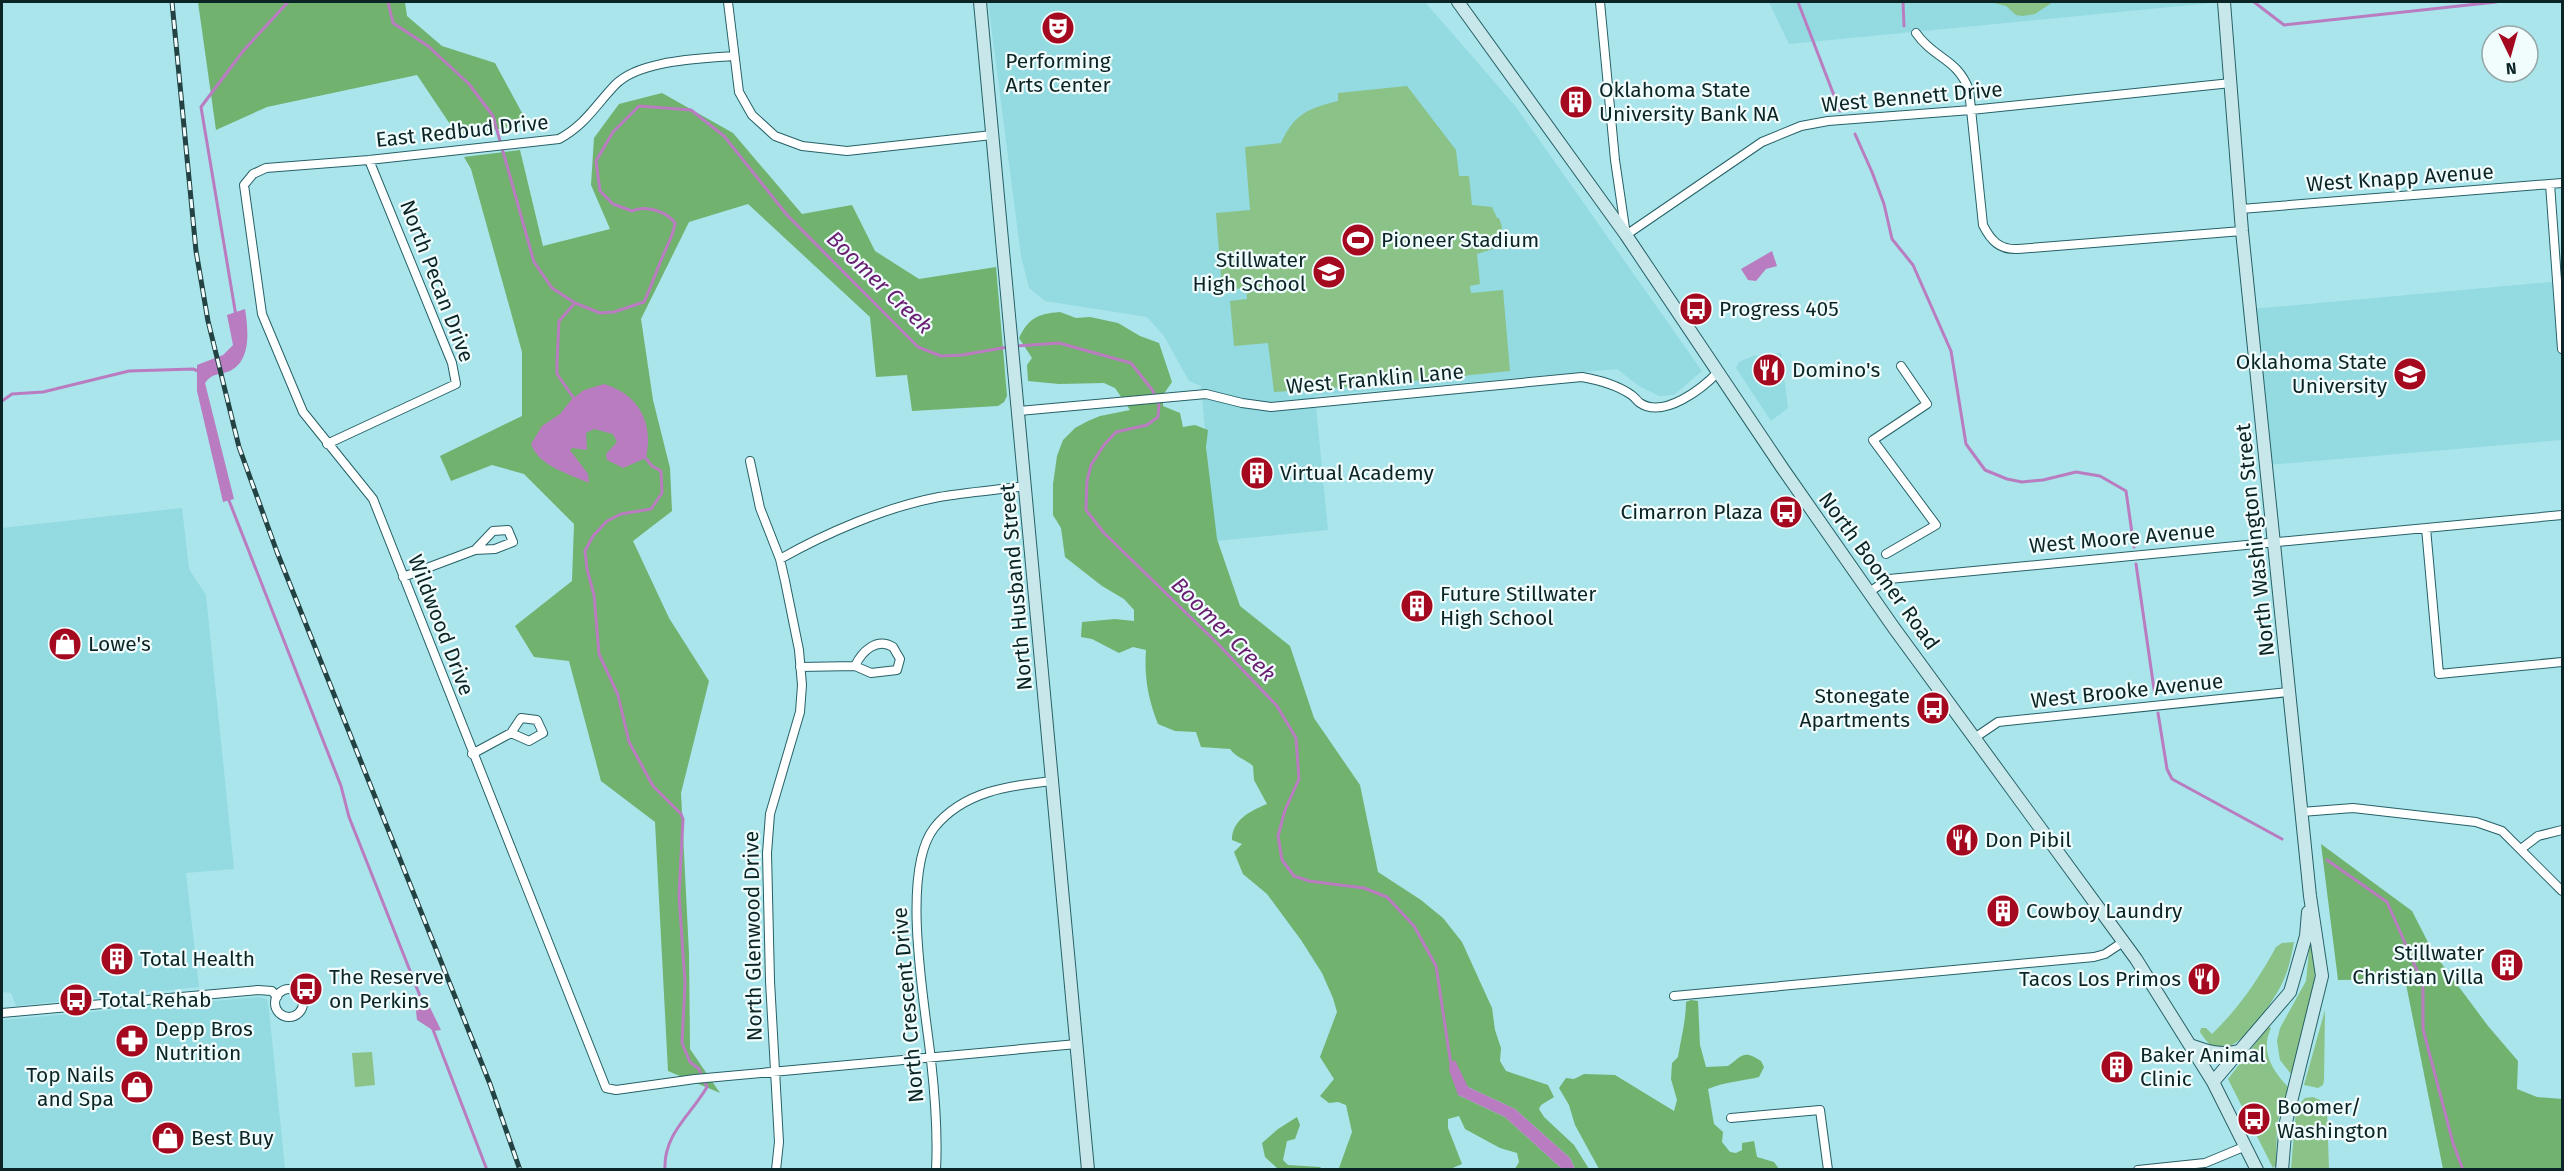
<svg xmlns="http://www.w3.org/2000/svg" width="2564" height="1171" font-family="'Fira Sans',sans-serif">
<rect width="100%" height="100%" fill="#a9e5eb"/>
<path fill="#94dae1" d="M 988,2 L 1425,2 L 1516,107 L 1702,371 L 1674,395 L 1659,396 L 1639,386 L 1617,369 L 1315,396 L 1328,530 L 1215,541 L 1201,386 L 1189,381 L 1164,336 L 1147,317 L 1045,301 L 1029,288 L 1021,256 Z
M 1769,2 L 2222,2 L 1789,44 Z
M 2562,281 L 2562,440 L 2267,465 L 2252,309 Z
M 1781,353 L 1788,408 L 1771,421 L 1736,368 L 1739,362 L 1753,356 Z
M 182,508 L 189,569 L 206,595 L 234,869 L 186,873 L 199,987 L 16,1006 L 11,993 L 2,992 L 2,528 Z
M 258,997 L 267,999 L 269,1010 L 285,1169 L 2,1169 L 2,1020 Z"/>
<path fill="#8ac287" d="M 1991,2 L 2053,2 L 2035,14 L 2022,16 L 2016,15 L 2006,6 Z
M 1407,86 L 1456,150 L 1459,176 L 1469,176 L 1472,205 L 1492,207 L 1497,218 L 1499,218 L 1502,227 L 1496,248 L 1477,254 L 1480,284 L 1470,286 L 1471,293 L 1503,290 L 1510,371 L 1363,386 L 1274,392 L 1268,343 L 1234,346 L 1230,301 L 1247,299 L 1246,288 L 1222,290 L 1216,213 L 1250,210 L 1245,147 L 1281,143 C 1294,114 1309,108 1338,101 L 1338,93 Z
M 2310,940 L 2314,941 L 2315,989 L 2291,1074 L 2280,1060 L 2277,1041 L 2280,1028 L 2306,981 Z
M 2294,942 C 2291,959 2287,976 2278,991 C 2268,1008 2235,1060 2212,1046 C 2207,1043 2203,1036 2200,1032 L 2201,1028 L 2206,1028 L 2212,1034 C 2239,1008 2258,980 2276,947 L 2282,943 Z
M 2325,1010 L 2324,1080 L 2323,1085 L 2318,1088 L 2304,1085 Z
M 2268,1027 L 2271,1028 C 2260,1051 2272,1070 2288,1087 L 2277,1125 L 2276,1165 L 2273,1168 L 2228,1079 Z
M 372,1052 L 375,1085 L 355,1087 L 352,1053 Z
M 2313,1097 L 2320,1100 L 2327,1110 L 2329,1169 L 2291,1169 L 2296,1108 L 2305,1098 Z"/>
<path fill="#70b26e" d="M 198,2 L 405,2 L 407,16 L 442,46 L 495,63 L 528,124 L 458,136 L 417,75 L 267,107 L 216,130 Z
M 662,93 L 733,133 L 802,214 L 852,205 L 875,251 L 919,279 L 996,267 L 1007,396 L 1004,402 L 998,406 L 912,411 L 907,375 L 876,377 L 870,317 L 748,204 L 689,222 L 641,319 L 653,400 L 670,468 L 672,511 L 633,541 L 669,618 L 709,681 L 681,793 L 689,954 L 690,1049 L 720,1093 L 668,1071 L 655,822 L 601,781 L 569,661 L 534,657 L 515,626 L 572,581 L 574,524 L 524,474 L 492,465 L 451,481 L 440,456 L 522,416 L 522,352 L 471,169 L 464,157 L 520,150 L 543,246 L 610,229 L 591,185 L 594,138 L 619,104 Z
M 1060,312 L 1076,318 L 1090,317 L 1118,323 L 1140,336 L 1159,343 L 1172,382 L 1163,395 L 1163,406 L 1180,413 L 1183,427 L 1195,425 L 1208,430 L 1206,447 L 1217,539 L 1240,606 L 1290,646 L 1314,718 L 1360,785 L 1378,872 L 1421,900 L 1443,918 L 1462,942 L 1492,1008 L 1495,1030 L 1501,1048 L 1500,1061 L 1506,1071 L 1548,1085 L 1554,1097 L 1541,1105 L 1539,1109 L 1544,1117 L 1574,1145 L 1589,1169 L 1575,1169 L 1570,1158 L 1515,1109 L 1468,1087 L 1458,1095 L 1505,1117 L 1562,1169 L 1515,1169 L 1519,1162 L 1517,1153 L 1500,1148 L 1465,1129 L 1459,1116 L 1448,1119 L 1448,1128 L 1462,1164 L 1448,1170 L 1336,1169 L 1339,1168 L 1352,1132 L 1346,1105 L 1338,1102 L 1329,1103 L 1320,1096 L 1334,1079 L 1320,1057 L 1337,1012 L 1333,998 L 1322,973 L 1301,940 L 1267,894 L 1243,874 L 1234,852 L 1242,844 L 1232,840 C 1232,820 1250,811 1267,804 L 1254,780 L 1253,766 C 1245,759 1237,758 1230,749 L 1201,747 L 1196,732 L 1175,731 L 1158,724 C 1148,699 1144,676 1146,650 L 1133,647 L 1119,653 L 1092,639 L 1081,637 L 1082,622 L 1115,619 L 1134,621 L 1134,610 L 1124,599 L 1102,586 L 1065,557 L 1061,528 L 1053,515 L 1053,484 L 1057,456 L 1063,440 L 1075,428 L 1088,421 L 1100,416 L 1130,410 L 1115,388 L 1104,383 L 1059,384 L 1028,381 L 1027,365 L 1032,358 L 1019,338 C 1029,318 1037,314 1060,312 Z
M 2321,844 L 2412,911 L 2433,952 L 2488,1026 L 2518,1061 L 2517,1089 L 2537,1097 L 2562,1099 L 2562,1169 L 2443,1169 L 2405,979 L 2338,980 Z
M 1691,1000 L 1698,1001 L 1700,1045 L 1706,1067 L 1728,1066 C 1742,1056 1743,1049 1761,1061 L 1764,1067 L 1759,1077 C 1743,1081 1723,1082 1708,1089 L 1714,1124 L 1723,1132 L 1722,1142 L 1730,1152 L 1736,1153 L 1742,1150 L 1742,1143 L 1754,1141 L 1757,1157 L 1774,1162 L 1779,1169 L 1599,1169 L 1575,1125 L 1569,1105 L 1559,1088 L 1566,1078 L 1574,1079 L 1584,1074 L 1615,1075 L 1674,1111 L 1677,1100 L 1671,1079 L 1672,1063 L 1678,1057 C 1681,1038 1686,1021 1686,1002 Z
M 1297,1117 L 1300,1125 L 1295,1139 L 1287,1141 L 1283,1160 L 1288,1165 L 1320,1167 L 1322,1169 L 1278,1169 L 1265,1157 L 1262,1143 L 1278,1129 Z"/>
<path fill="#ba7cc0" d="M 1772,251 L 1777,266 L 1766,269 L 1756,281 L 1748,280 L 1741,269 Z
M 245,309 C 248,329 252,360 230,371 C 219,375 212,373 205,383 L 234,499 L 223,502 L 197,391 L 197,365 L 223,355 L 233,345 L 227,315 Z
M 604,384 C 638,394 654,422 646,458 L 623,468 L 607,460 L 606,454 L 617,442 L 613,434 L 594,429 L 586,433 L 587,450 L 572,448 L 570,450 L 588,474 L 589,483 C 570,474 538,466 531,444 L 542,426 L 560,414 L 572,399 L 584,390 Z
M 424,995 L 441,1030 L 434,1031 L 417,1020 L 415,1003 Z
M 1455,1060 L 1468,1087 L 1515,1109 L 1570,1158 L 1575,1169 L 1562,1169 L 1505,1117 L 1458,1095 L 1449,1070 L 1450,1063 Z"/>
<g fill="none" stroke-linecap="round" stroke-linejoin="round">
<path stroke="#ba7cc0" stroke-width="3" d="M 388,2 L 393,23 L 428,46 L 469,84 L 493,116 L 534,262 L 552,288 L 575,303 L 600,313 L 614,312 L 644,302 C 651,287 656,272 662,258 C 667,245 673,237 675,223 C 666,211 646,205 632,211 L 613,204 L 600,191 L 596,161 L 613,132 L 639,106 L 691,110 L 724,136 L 787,215 L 918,347 L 941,356 L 962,355 L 1008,347
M 1798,2 L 1840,111
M 1903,2 L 1904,26
M 2254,2 L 2284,25 L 2496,2
M 1855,134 L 1872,172 L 1884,204 L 1892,239 L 1913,265 L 1951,351 L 1966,444 L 1985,470 L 2007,479 L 2022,482 L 2043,480 L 2076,472 L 2100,476 L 2126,491 L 2134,547
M 236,316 L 201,107 L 244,50 L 288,2
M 1015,346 L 1059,343 L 1131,363 L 1153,391 L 1159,405 L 1158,417 L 1147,425 L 1116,432 L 1104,445 L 1091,465 L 1087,481 L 1086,510 L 1104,533 L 1218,644 L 1277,706 L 1296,738 L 1299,779 L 1285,810 L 1278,836 L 1282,860 L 1294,876 L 1309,881 L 1364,888 L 1387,897 L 1414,926 L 1436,966 L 1451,1065
M 575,400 L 557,374 L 557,362 L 559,321 L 575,303
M 2,401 L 12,394 L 43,392 L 129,371 L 193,369 L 198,371
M 644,456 L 652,466 L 661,471 L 662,493 L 651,509 L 621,514 L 607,521 L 593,536 L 585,551 L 587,569 L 594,595 L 599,654 L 618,695 L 629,742 L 653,786 L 681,814 L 683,819 L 679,895 L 685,983 L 682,1043 L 690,1062 L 699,1069 L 707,1087 C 691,1115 663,1134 665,1170
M 228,498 L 341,786 L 349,817 L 422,1001
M 2136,564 L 2155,696
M 2158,713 L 2167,769 L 2172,779 L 2282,839
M 2327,860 L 2387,902 L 2423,984 L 2423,1029 L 2453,1143 L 2463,1170
M 432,1027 L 487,1170"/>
<g stroke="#266167" stroke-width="10">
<path id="street" d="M 728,2 L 739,92 L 752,115 L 775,136 L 802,146 L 847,151 L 992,135
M 1600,2 L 1615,160 L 1626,235 L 1762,142 L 1801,126 L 1828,121 L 1971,110 L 2231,83
M 1916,33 C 1934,59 1957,58 1969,90 L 1983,225 C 1991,241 2000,250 2018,249 L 2242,231
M 733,56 C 699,59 639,60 615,85 C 595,106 585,125 559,139 L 369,160 L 266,168 L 253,174 L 244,185 L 262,314 L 303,412 L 373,499 L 606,1088 L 616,1090 L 695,1079 L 1077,1044
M 2550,184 L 2562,349
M 2241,209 L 2562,183
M 1019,411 L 1206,394 L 1242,403 L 1271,407 L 1582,377 C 1599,380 1615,384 1630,394 C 1634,396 1637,401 1640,403 C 1664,419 1703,388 1718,372
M 327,444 L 456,384 L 452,363 L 369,160
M 750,461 L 760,508 L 780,559 L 785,581 L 799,650 L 802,685 L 800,712 L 770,814 L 767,853 L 770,981 L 779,1142 L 776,1170
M 2426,528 L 2439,674 L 2562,662
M 1886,554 L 1936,525 L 1873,440 L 1927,404 L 1901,366
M 780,559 C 826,533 886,507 939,497 C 968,492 997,490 1026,486
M 403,577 L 475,550 L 495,549 L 513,542 L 508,530 L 493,531 L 475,550
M 1869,592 L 1889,579 L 2562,515
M 800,667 L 855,666 L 871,673 L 897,670 L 900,659 L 893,647 C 877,637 862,651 855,666
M 1973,739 L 1998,722 L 2289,692
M 472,754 L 511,733 L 529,741 L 543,733 L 537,720 L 521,718 L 511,733
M 2301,812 L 2353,808 L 2476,822 L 2502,831 L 2562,891
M 2521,849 L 2538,836 L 2562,830
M275 1003a14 14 0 1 1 28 0a14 14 0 1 1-28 0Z
M 1674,996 L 2094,957 L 2105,954 L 2123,942
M 2,1013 L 258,990 L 272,991 L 277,997
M 1731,1118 L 1820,1110 L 1828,1170
M 936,1170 C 938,1133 935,1096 931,1060 C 925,1005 900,872 934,828 C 963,791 1011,785 1054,781
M 2138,1170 L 2205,1163 L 2246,1146"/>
</g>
<g stroke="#266167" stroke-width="14">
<path id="secondary" d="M 980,2 L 1088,1170
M 1458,2 L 1626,235 L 1783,469 L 1894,628 L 2136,959 L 2213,1082 L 2257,1170
M 2224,2 L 2242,231 L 2310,896 L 2322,976 L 2286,1122 L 2282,1170
M 2190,1045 C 2207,1051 2220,1056 2239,1051
M 2213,1082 L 2290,992 L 2306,936 L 2308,912"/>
</g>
<use href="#street" stroke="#fff" stroke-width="8"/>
<use href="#secondary" stroke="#c8e7ea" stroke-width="12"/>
<g stroke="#234244" stroke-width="5">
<path id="rail" d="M 172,2 L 196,251 L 208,321 L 239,447 L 277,552 L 490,1084 L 520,1170"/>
</g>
<use href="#rail" stroke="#f1fcfd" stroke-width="3" stroke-dasharray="9" stroke-linecap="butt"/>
</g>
<defs>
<g id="theatre-disc" transform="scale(1.725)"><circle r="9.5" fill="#a40920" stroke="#f1fcfd"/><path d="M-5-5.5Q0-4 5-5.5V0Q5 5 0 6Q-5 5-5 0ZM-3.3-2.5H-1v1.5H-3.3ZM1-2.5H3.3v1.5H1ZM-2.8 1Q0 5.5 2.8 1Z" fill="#fff"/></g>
<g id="building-disc" transform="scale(1.725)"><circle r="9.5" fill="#a40920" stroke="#f1fcfd"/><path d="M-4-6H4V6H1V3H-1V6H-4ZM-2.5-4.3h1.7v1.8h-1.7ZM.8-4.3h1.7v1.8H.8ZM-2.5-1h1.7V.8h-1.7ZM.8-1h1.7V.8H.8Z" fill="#fff"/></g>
<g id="stadium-disc" transform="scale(1.725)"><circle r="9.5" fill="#a40920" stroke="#f1fcfd"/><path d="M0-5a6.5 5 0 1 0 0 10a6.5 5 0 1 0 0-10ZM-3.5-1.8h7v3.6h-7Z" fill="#fff"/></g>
<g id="school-disc" transform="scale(1.725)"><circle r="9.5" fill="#a40920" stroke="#f1fcfd"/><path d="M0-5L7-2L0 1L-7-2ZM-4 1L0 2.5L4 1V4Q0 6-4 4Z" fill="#fff"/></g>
<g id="bus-disc" transform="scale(1.725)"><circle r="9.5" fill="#a40920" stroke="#f1fcfd"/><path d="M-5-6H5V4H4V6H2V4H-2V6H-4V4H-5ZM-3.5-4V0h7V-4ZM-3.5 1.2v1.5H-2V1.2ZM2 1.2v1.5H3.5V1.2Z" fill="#fff"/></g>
<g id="restaurant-disc" transform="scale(1.725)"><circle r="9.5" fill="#a40920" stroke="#f1fcfd"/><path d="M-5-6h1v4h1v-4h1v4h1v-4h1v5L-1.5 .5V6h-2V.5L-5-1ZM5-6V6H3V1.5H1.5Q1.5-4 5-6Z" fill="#fff"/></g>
<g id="university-disc" transform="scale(1.725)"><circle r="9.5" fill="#a40920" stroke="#f1fcfd"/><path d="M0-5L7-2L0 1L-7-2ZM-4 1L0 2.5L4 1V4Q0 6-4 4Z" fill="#fff"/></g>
<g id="shop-disc" transform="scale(1.725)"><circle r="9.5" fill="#a40920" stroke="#f1fcfd"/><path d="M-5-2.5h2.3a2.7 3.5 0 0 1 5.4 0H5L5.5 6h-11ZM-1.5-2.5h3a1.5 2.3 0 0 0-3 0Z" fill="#fff"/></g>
<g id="pharmacy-disc" transform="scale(1.725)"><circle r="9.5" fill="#a40920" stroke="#f1fcfd"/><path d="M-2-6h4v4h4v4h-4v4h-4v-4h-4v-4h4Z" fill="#fff"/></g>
</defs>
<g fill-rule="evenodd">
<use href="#theatre-disc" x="1058" y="28"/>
<use href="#building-disc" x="1576" y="102"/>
<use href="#stadium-disc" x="1358" y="240"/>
<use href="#school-disc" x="1329" y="272"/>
<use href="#bus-disc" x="1696" y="309"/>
<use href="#restaurant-disc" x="1769" y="370"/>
<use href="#university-disc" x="2410" y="374"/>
<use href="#building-disc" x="1257" y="473"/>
<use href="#bus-disc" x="1786" y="512"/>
<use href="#building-disc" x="1417" y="606"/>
<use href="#shop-disc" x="65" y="644"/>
<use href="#bus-disc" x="1933" y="708"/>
<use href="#restaurant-disc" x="1962" y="840"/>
<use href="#building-disc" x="2003" y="911"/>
<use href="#building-disc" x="117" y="959"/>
<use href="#building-disc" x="2507" y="965"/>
<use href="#restaurant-disc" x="2204" y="979"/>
<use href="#bus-disc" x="306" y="989"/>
<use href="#bus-disc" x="76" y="1000"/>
<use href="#pharmacy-disc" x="132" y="1041"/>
<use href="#building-disc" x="2117" y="1067"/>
<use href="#shop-disc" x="137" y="1087"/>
<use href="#bus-disc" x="2254" y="1119"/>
<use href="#shop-disc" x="168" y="1138"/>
</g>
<g text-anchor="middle" stroke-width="4.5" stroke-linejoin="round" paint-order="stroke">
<g font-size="21" fill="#0b2426" stroke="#f1fcfd" text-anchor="start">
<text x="1058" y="68" text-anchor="middle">Performing<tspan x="1058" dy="24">Arts Center</tspan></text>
<text x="1599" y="97">Oklahoma State<tspan x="1599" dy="24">University Bank NA</tspan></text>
<text x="1381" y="247">Pioneer Stadium</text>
<text x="1306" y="267" text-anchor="end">Stillwater<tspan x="1306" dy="24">High School</tspan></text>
<text x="1719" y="316">Progress 405</text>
<text x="2387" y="369" text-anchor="end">Oklahoma State<tspan x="2387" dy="24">University</tspan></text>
<text x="1792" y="377">Domino's</text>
<text x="1280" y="480">Virtual Academy</text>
<text x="1763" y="519" text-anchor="end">Cimarron Plaza</text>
<text x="1440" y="601">Future Stillwater<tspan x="1440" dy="24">High School</tspan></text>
<text x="88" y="651">Lowe's</text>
<text x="1910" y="703" text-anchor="end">Stonegate<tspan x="1910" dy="24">Apartments</tspan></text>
<text x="1985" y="847">Don Pibil</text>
<text x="2026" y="918">Cowboy Laundry</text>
<text x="2484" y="960" text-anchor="end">Stillwater<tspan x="2484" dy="24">Christian Villa</tspan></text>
<text x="140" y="966">Total Health</text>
<text x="329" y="984">The Reserve<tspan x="329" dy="24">on Perkins</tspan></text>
<text x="2181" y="986" text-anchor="end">Tacos Los Primos</text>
<text x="99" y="1007">Total Rehab</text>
<text x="155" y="1036">Depp Bros<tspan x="155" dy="24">Nutrition</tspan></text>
<text x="2140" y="1062">Baker Animal<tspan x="2140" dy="24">Clinic</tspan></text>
<text x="114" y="1082" text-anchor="end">Top Nails<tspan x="114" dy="24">and Spa</tspan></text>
<text x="2277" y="1114">Boomer/<tspan x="2277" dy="24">Washington</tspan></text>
<text x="191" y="1145">Best Buy</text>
</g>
<g font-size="21" fill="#0b2426" stroke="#f1fcfd">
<text transform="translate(1912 97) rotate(-5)" y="7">West Bennett Drive</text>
<text transform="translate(462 131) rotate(-6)" y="7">East Redbud Drive</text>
<text transform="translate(2400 178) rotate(-4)" y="7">West Knapp Avenue</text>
<text transform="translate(437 281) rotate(69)" y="7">North Pecan Drive</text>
<text transform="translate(1375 379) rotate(-5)" y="7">West Franklin Lane</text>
<text transform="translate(2122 538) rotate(-5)" y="7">West Moore Avenue</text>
<text transform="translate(2255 540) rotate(-96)" y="7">North Washington Street</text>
<text transform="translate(1879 571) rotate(54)" y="7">North Boomer Road</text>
<text transform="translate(1016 587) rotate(-95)" y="7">North Husband Street</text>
<text transform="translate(441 625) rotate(69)" y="7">Wildwood Drive</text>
<text transform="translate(2127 691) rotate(-6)" y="7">West Brooke Avenue</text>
<text transform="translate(753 936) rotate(-91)" y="7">North Glenwood Drive</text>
<text transform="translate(908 1005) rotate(-95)" y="7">North Crescent Drive</text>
</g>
<g font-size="22" font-style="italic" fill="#691d71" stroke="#f1fcfd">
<text transform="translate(880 282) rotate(44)" y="8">Boomer Creek</text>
<text transform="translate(1224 629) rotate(45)" y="8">Boomer Creek</text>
</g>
</g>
<rect width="2564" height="1171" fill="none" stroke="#0b2426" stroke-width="6"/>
<g transform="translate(2510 54) rotate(175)"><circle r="28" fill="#f1fcfd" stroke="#95a6a7" stroke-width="1.5"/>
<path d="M0-4.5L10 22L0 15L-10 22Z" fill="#a40920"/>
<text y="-9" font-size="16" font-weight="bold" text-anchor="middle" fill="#0b2426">N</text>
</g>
</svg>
